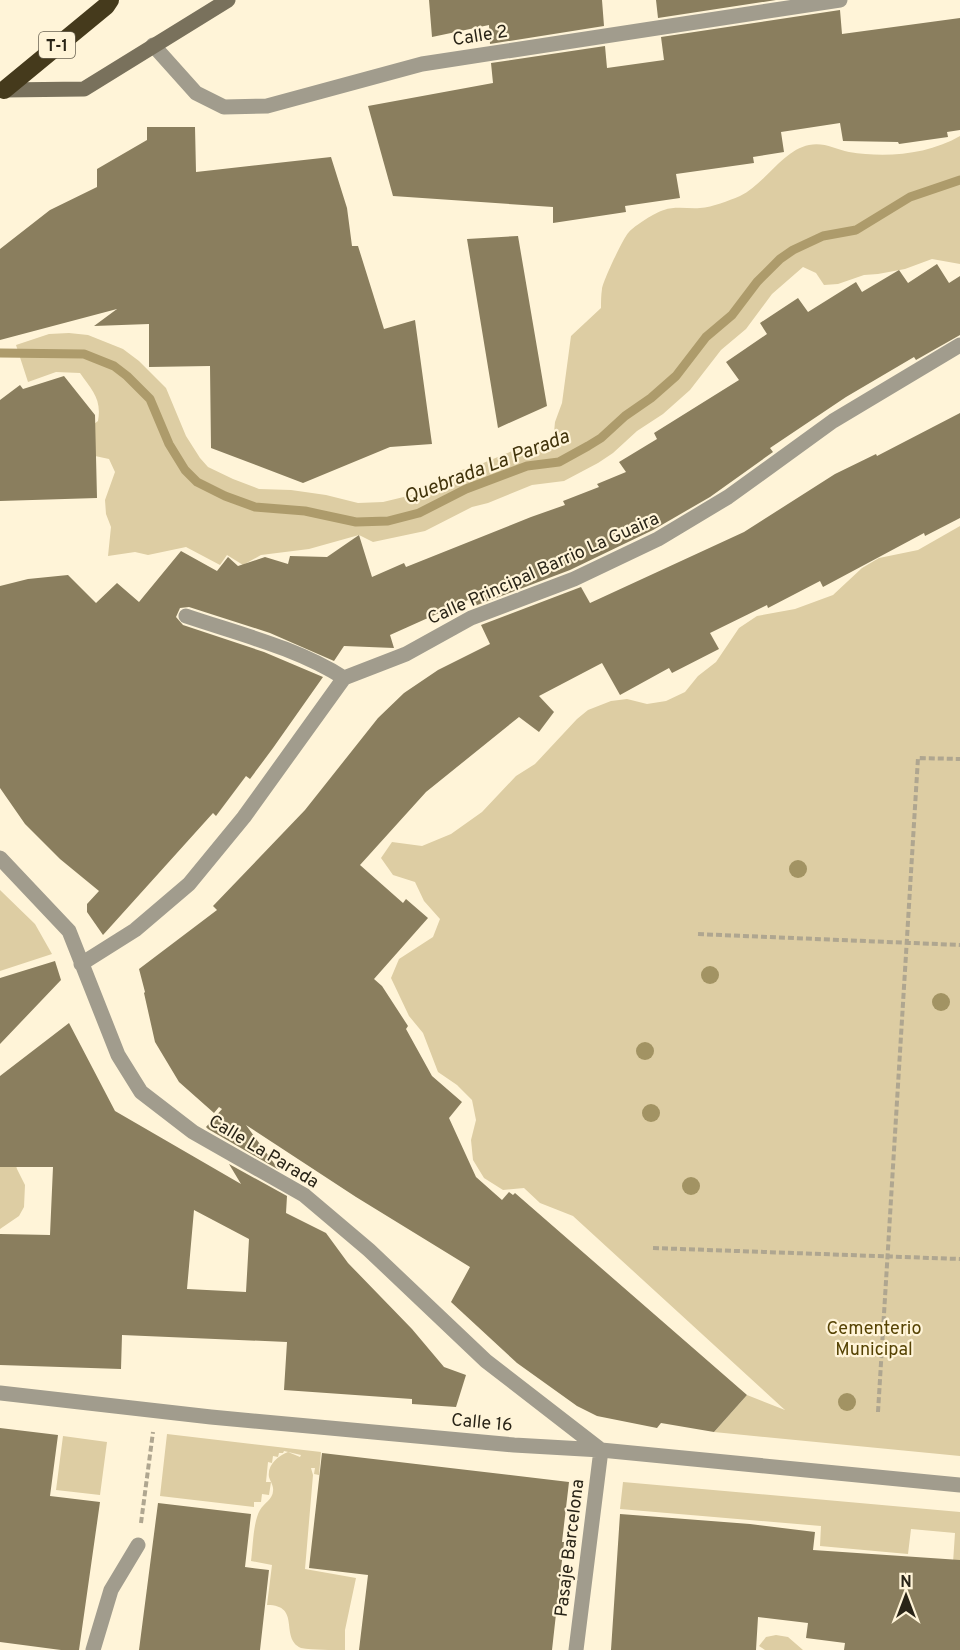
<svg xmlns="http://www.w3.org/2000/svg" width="960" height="1650" font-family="Overpass,sans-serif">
<rect width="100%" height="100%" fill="#fff4d8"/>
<path fill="#ddcda3" d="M 960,136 L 960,264 L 932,259 L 905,269 L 878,274 L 864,275 L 838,284 L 824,285 L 816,273 L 803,267 L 772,294 L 746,329 L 721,350 L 690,390 L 663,414 L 637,431 L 613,453 L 598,463 L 564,481 L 532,485 L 488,503 L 472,507 L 425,531 L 373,542 L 359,535 L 309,549 L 261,555 L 243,565 L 227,555 L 220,565 L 186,547 L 148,555 L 135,552 L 108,556 L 111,527 L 106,514 L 105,500 L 115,472 L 109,459 L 95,456 L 86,430 L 98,421 C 102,399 92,390 80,373 L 56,372 L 28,382 L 16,345 L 49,334 L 69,333 L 88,335 L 123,349 L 139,361 L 166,388 L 186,436 L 200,458 L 208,467 L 233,479 L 259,489 L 291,490 L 326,495 L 358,503 L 383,502 L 412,495 L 458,471 L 476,466 L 522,447 L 553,443 L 555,422 L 562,403 L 571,336 L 601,308 C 601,302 601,295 602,289 C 603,281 623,238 629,232 C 634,226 656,212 664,210 C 675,206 689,209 700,208 C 713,207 728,201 740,196 C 765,184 783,150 809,145 C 824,142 835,149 849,152 C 885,158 927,155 960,136 Z
M 960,526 L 960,1456 L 714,1432 L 747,1395 L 785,1410 L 573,1216 L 540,1203 L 524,1188 L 503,1190 L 484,1178 L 473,1160 L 471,1140 L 476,1120 L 472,1100 L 457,1085 L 438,1072 L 423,1033 L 409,1016 L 391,978 L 399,959 L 433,937 L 440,919 L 424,901 L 415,882 L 393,875 L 381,858 L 392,842 L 422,846 L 451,834 L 482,812 L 516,776 L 535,764 L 577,719 L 588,710 L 611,701 L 627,699 L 647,704 L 666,701 L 685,692 L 698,676 L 716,662 L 739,628 L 757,616 L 795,609 L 833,595 L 862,568 L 879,558 L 918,550 Z
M 0,890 L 35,924 L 52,954 L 0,971 Z
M 0,1111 L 17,1169 L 25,1185 L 24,1207 L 19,1216 L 0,1229 Z
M 167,1434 L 321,1452 L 319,1475 L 314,1474 L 315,1468 L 311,1468 L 313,1475 L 305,1569 L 356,1578 L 345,1630 L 345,1650 C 332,1650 313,1650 301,1648 C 279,1638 302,1605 267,1605 L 272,1565 L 251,1561 C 253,1547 253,1522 260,1510 C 264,1503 273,1499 273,1491 C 274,1486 270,1481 269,1477 C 267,1465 278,1456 288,1452 L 300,1457 L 301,1455 L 284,1451 L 283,1453 L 279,1453 L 278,1457 L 273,1456 L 272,1463 L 268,1462 L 266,1482 L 271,1482 L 269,1495 L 262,1494 L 261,1502 L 254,1502 L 254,1507 L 160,1496 Z
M 63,1436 L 107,1442 L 100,1495 L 56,1490 Z
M 623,1482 L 960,1512 L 960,1563 L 953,1563 L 955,1533 L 911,1529 L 908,1554 L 820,1546 L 821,1526 L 620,1509 Z
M 776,1635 L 788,1637 L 803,1650 L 765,1650 L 759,1646 L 766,1637 Z"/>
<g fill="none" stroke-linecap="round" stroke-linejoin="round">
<path stroke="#ad9b6b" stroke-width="9" d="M 0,353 L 84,354 L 114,366 L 127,376 L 150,399 L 169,444 L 185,470 L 197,482 L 225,496 L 255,507 L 305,511 L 356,522 L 388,521 L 419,513 L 466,489 L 527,466 L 559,462 L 588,446 L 601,438 L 625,416 L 651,398 L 676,376 L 706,337 L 732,315 L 757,282 L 780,259 L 793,250 L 823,236 L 856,230 L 910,197 L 960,180"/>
</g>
<path fill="#8a7e5e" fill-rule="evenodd" d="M 429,0 L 602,0 L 604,26 L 490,44 L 489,25 L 432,37 Z
M 656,0 L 776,0 L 658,18 Z
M 840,10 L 842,34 L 960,18 L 960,130 L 947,132 L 948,137 L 899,144 L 898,142 L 843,141 L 840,123 L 781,132 L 784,152 L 753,157 L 754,163 L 676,174 L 680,198 L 625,206 L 626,212 L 553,223 L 553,207 L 393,196 L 368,106 L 493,83 L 491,63 L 605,46 L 607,68 L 664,60 L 661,37 Z
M 147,127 L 195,127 L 196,172 L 331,157 L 347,208 L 352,246 L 358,246 L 384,329 L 415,320 L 432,444 L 390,447 L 303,483 L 211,448 L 210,366 L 149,367 L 149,324 L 94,326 L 117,309 L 0,340 L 0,249 L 50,210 L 97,187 L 97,169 L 147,140 Z
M 518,236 L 547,406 L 498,428 L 467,239 Z
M 937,264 L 949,283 L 960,276 L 960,335 L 916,360 L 914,357 L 846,397 L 770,448 L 773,452 L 710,497 L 653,530 L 570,570 L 472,607 L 468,600 L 390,635 L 394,648 L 344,646 L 334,661 L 270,633 L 189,607 L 180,608 L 176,617 L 183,625 L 264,652 L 323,677 L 273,748 L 250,779 L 246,776 L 216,816 L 213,813 L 103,935 L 87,912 L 87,904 L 99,891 L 60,859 L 25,824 L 0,788 L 0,586 L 28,579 L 68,575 L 96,603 L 117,583 L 139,602 L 181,551 L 217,571 L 228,557 L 238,566 L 265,557 L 288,564 L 290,556 L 327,557 L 359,535 L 372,577 L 404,563 L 406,567 L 531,517 L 565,505 L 563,501 L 599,487 L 597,484 L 626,472 L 619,462 L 657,439 L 654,433 L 739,380 L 726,362 L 767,334 L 760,323 L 798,298 L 808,312 L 856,282 L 862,292 L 899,270 L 908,283 Z
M 64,376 L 95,415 L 97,498 L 0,501 L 0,400 L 20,385 L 23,389 Z
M 960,413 L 960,518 L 925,536 L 924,533 L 823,587 L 820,581 L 768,608 L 767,605 L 710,633 L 719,649 L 672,673 L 669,668 L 620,695 L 602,663 L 539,696 L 554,712 L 539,732 L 519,717 L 426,792 L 360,865 L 403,903 L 406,899 L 428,918 L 374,979 L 382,986 L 408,1026 L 406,1029 L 432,1076 L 462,1102 L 449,1118 L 476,1177 L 502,1200 L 509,1192 L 513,1195 L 515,1193 L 747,1395 L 714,1432 L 661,1423 L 657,1428 L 597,1416 L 577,1406 L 517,1363 L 451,1302 L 470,1267 L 356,1197 L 246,1125 L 279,1170 L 208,1129 L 206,1127 L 222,1109 L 219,1107 L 214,1113 L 179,1082 L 155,1042 L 144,993 L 145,992 L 139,969 L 217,910 L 213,906 L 305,810 L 378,718 L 404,693 L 438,670 L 490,644 L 481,625 L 581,587 L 590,603 L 744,532 L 835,474 L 876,454 L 877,456 Z
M 55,961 L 61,980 L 0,1044 L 0,978 Z
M 69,1023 L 115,1111 L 241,1184 L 229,1164 L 287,1196 L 286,1213 L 326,1233 L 348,1263 L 412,1329 L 444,1367 L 466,1375 L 456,1407 L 412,1404 L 412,1399 L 284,1390 L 287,1342 L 122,1335 L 121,1369 L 0,1365 L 0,1234 L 50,1235 L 53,1167 L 0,1167 L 0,1076 ZM 194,1210 L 249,1239 L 246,1292 L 187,1289 Z
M 0,1428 L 58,1435 L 50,1496 L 100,1502 L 79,1650 L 61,1650 L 0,1642 Z
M 322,1453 L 569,1482 L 562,1542 L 564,1542 L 552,1650 L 359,1650 L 368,1575 L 309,1568 Z
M 158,1503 L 251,1514 L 245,1567 L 269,1570 L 260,1650 L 139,1650 Z
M 620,1514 L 750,1524 L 815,1532 L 813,1550 L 960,1560 L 960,1650 L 844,1650 L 845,1643 L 806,1638 L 808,1623 L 758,1617 L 756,1650 L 611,1650 Z"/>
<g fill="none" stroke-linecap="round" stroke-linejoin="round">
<path stroke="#afa690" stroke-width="4" stroke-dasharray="6 3" stroke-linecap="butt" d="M 698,934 L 960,945
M 653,1248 L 960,1259
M 878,1412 L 918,758 L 960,759
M 141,1523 L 153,1432"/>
<path stroke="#a19c8d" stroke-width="15" d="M 153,45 L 196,93 L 224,107 L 267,106 L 422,64 L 840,0
M 186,616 C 239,634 297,648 344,678
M 0,858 L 69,931 L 118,1055 L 141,1092 L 193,1132 L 304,1195 L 369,1250 L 486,1361 L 601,1450 L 576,1650
M 81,964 L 135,930 L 189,884 L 244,817 L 344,678 L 406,654 L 471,618 L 574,579 L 658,539 L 728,497 L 833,421 L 960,345
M 0,1393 L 211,1417 L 514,1445 L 601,1450 L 960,1485
M 93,1650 L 111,1590 L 138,1545"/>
<path stroke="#79715c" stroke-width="15" d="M 4,90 L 84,89 L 228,0"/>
<path stroke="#453a1c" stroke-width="18" d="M 4,90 L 106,6 L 110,0"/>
</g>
<g fill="#a29363">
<circle cx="798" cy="869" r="9"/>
<circle cx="710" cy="975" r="9"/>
<circle cx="941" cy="1002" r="9"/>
<circle cx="645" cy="1051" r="9"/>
<circle cx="651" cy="1113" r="9"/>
<circle cx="691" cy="1186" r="9"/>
<circle cx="847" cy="1402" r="9"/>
</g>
<g text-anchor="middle" stroke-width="4.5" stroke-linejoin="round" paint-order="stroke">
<rect fill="#fff4d8" stroke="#696251" stroke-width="1.5" x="39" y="32" width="36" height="26" rx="4.5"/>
<g font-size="16" font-weight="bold" fill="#292417">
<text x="57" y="51">T-1</text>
</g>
<g font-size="18" fill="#292417" stroke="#fff4d8">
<text transform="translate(480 35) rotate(-9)" y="6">Calle 2</text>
<text transform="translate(543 568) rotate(-24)" y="6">Calle Principal Barrio La Guaira</text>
<text transform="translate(264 1151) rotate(31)" y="6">Calle La Parada</text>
<text transform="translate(482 1422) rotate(5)" y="6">Calle 16</text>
<text transform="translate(569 1548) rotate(-83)" y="6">Pasaje Barcelona</text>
</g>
<g font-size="18" fill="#564304" stroke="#fff4d8">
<text x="874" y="1334">Cementerio<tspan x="874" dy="21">Municipal</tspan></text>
</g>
<g font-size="20" font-style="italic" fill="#41330b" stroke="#fff4d8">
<text transform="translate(486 466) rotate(-21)" y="7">Quebrada La Parada</text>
</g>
</g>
<g transform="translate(906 1596)" stroke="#fff4d8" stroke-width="4.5" paint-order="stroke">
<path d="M0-4.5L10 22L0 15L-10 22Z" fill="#292417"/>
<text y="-9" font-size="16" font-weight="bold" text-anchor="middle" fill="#292417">N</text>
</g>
</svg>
